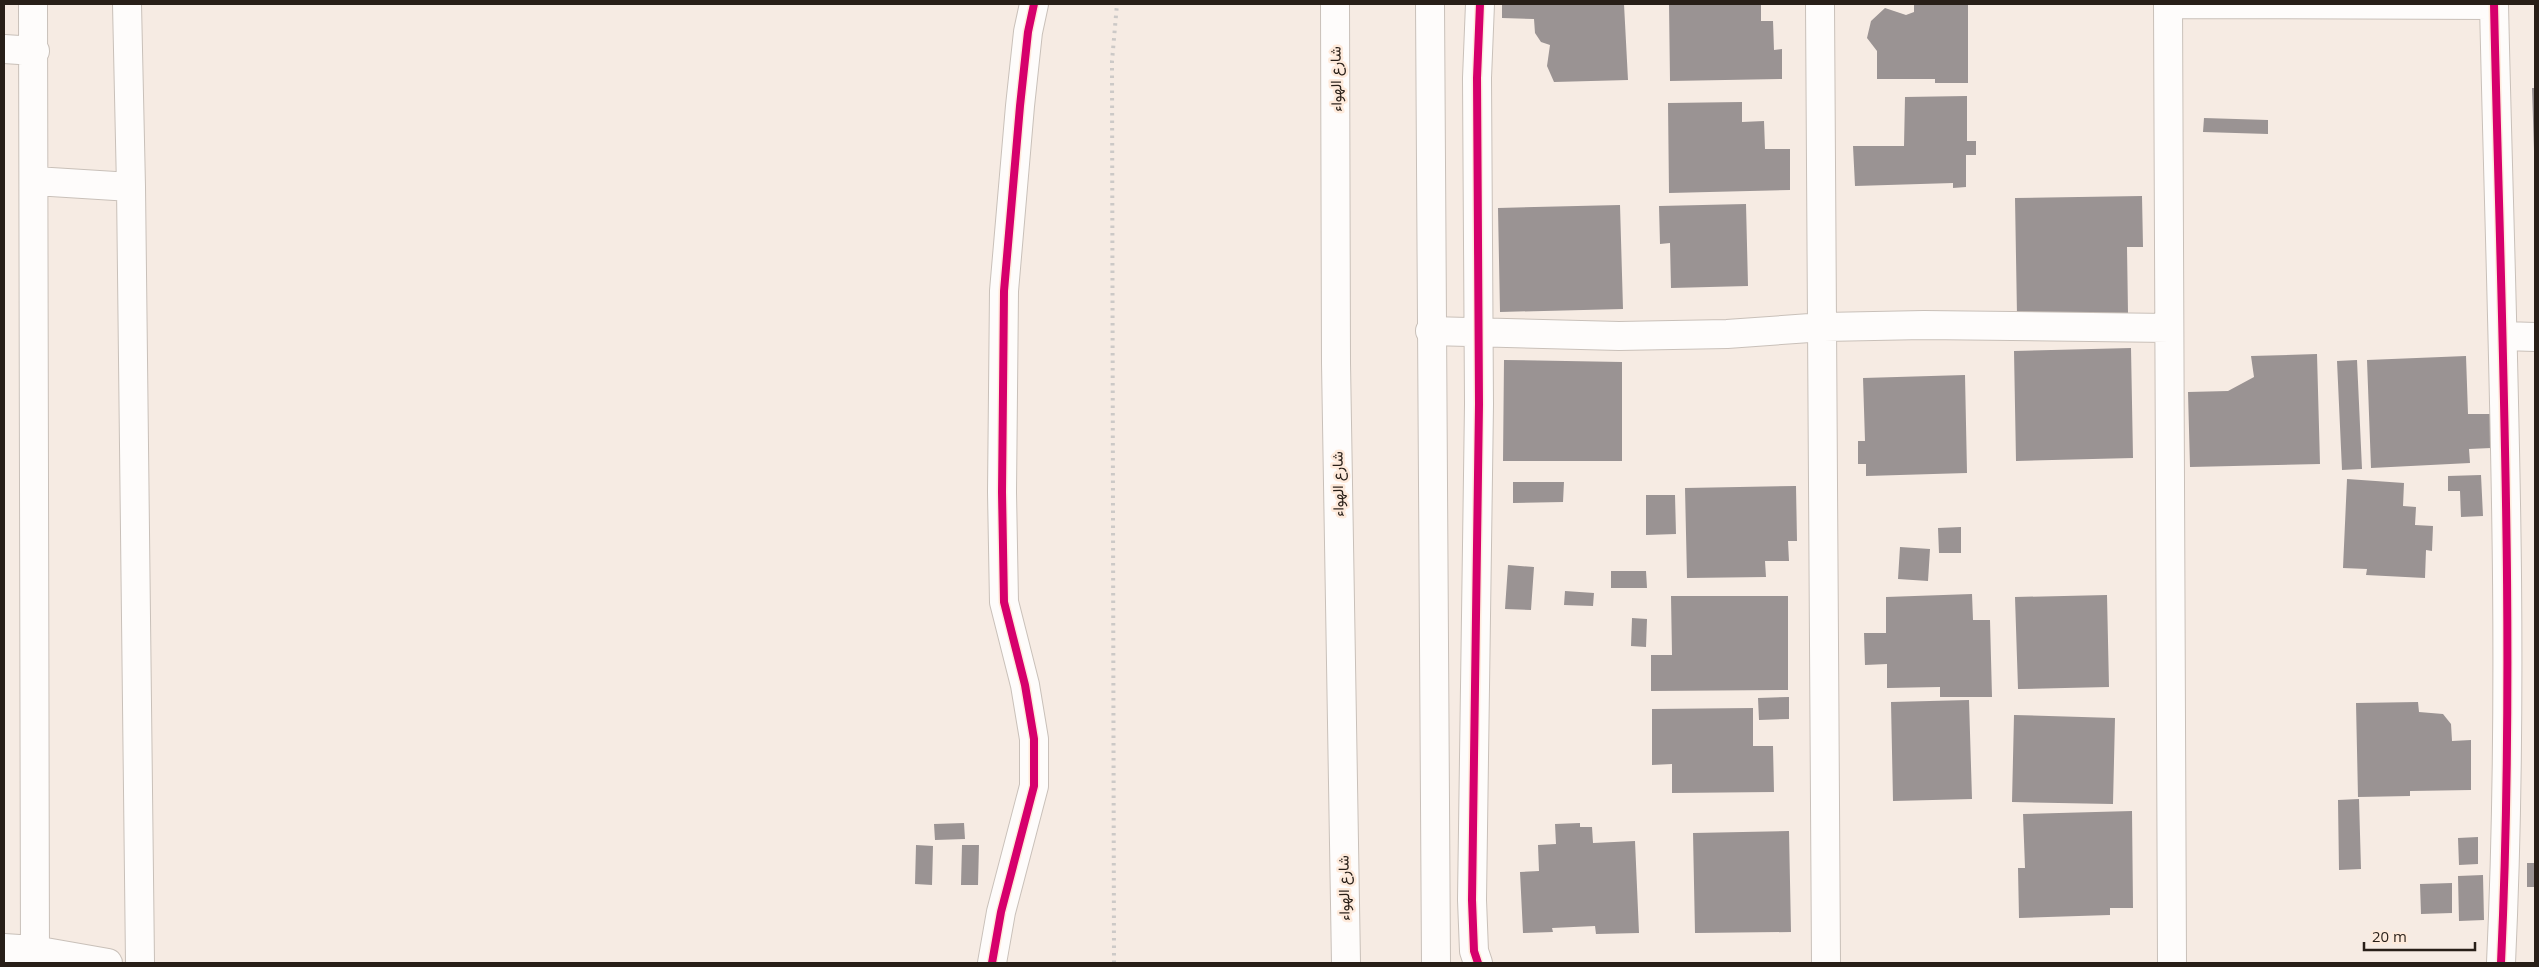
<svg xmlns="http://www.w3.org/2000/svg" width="2539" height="967" font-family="'Open Sans',Vazirmatn,sans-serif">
<rect width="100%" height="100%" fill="#f6ebe3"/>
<path fill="#9a9393" d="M 1502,4 L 1624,4 L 1628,80 L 1554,82 L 1547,66 L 1550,45 L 1541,42 L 1535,33 L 1534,19 L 1502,18 Z
M 1669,4 L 1761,4 L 1761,21 L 1773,21 L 1774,50 L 1782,49 L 1782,79 L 1670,81 Z
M 1914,4 L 1968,4 L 1968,83 L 1935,83 L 1935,79 L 1877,79 L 1877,51 L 1867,38 L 1871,21 L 1885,8 L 1906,15 L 1914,12 Z
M 2532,88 L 2535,88 L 2535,151 L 2534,151 Z
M 1967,96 L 1967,141 L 1976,141 L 1976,155 L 1966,155 L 1966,187 L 1953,188 L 1953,183 L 1855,186 L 1853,146 L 1904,146 L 1905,97 Z
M 1742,102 L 1742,122 L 1764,121 L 1765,149 L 1790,149 L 1790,190 L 1669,193 L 1668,103 Z
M 2204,118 L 2268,120 L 2268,134 L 2203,132 Z
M 2142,196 L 2143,247 L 2127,247 L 2128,313 L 2017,315 L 2015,198 Z
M 1746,204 L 1748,286 L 1671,288 L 1670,243 L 1660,244 L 1659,206 Z
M 1620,205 L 1623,309 L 1500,312 L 1498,208 Z
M 2131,348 L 2133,458 L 2016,461 L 2014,351 Z
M 2317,354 L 2320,464 L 2190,467 L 2188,392 L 2228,391 L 2254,377 L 2251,356 Z
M 2466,356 L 2468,414 L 2490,414 L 2491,448 L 2469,449 L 2470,463 L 2371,468 L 2367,360 Z
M 1504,360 L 1622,362 L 1622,461 L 1503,461 Z
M 2357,360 L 2362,469 L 2342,470 L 2337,361 Z
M 1965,375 L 1967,473 L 1866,476 L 1866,464 L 1858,464 L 1858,441 L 1865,441 L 1863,378 Z
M 2481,475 L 2483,516 L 2461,517 L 2460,491 L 2448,491 L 2448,476 Z
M 2347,479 L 2404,483 L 2403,506 L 2416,507 L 2415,525 L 2433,526 L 2432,551 L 2426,550 L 2425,578 L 2366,575 L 2367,569 L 2343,568 Z
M 1513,482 L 1564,482 L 1563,502 L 1513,503 Z
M 1796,486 L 1797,541 L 1788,541 L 1789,561 L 1765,561 L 1766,577 L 1687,578 L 1685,488 Z
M 1646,495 L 1675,495 L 1676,534 L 1646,535 Z
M 1961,527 L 1961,553 L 1939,553 L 1938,528 Z
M 1900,547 L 1930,549 L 1928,581 L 1898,579 Z
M 1508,565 L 1534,567 L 1531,610 L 1505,609 Z
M 1611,571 L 1646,571 L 1647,588 L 1611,588 Z
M 1565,591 L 1594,593 L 1593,606 L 1564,605 Z
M 1972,594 L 1973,620 L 1990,620 L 1992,697 L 1940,697 L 1940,687 L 1887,688 L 1887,664 L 1865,665 L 1864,633 L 1886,633 L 1886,597 Z
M 2107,595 L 2109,687 L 2018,689 L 2015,597 Z
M 1671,596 L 1788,596 L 1788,690 L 1651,691 L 1651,655 L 1672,655 Z
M 1632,618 L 1647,619 L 1646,647 L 1631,646 Z
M 1789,697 L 1789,719 L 1759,720 L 1758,698 Z
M 1969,700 L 1972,799 L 1893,801 L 1891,702 Z
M 2418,702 L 2419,712 L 2443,714 L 2451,724 L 2452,741 L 2471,740 L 2471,790 L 2410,791 L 2410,796 L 2358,797 L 2356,703 Z
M 1753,708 L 1753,746 L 1773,746 L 1774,792 L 1672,793 L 1672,764 L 1652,765 L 1652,709 Z
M 2014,715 L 2115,718 L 2113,804 L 2012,802 Z
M 2359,799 L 2361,869 L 2339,870 L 2338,800 Z
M 2132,811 L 2133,908 L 2110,908 L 2110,915 L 2019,918 L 2018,868 L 2025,868 L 2023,814 Z
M 964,823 L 965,839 L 935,840 L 934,824 Z
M 1580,823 L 1580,827 L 1592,827 L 1593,843 L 1635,841 L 1639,933 L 1596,934 L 1595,926 L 1552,928 L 1553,932 L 1523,933 L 1520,872 L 1539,871 L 1538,845 L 1556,844 L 1555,824 Z
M 1789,831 L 1791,932 L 1695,933 L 1693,833 Z
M 2478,837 L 2478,864 L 2459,865 L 2458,838 Z
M 916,845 L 933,846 L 932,885 L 915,884 Z
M 962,845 L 979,845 L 978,885 L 961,885 Z
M 2527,863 L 2535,863 L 2535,887 L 2527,887 Z
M 2483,875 L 2484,920 L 2459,921 L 2458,876 Z
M 2452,883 L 2452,913 L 2421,914 L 2420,884 Z"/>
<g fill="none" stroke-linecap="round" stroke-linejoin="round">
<g stroke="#c9c0b9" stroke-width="30">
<path id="minor" d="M 33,4 L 35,963
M 127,4 L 131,187 L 140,963
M 1820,4 L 1826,963
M 2168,4 L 2172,963
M 2168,4 L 2494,5
M 2494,4 C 2501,324 2516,643 2501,963
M 4,49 L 35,51
M 35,181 L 131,187
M 1430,331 L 1619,336 L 1727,334 L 1824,327 L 1924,325 L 2169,328
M 2504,336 L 2535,337
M 4,948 L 34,950 L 108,963
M 992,963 L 1001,912 L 1034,786 L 1034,739 L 1025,685 L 1004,602 L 1002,492 L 1004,291 L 1020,106 L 1028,32 L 1034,4
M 1478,963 L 1474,951 L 1472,900 L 1479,404 L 1477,78 L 1480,4"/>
</g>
<g stroke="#c9c0b9" stroke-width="30">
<path id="major" d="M 1335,4 L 1336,363 L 1346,963
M 1430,4 L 1436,963"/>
</g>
<use href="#minor" stroke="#fefcfb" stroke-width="28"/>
<use href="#major" stroke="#fefcfb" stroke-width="28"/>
<path stroke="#ccc9c7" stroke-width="4" stroke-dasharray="2.5 5" stroke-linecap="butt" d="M 1114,963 L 1112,61 L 1117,4"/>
<g stroke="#feeadb" stroke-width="11">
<path id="cycleway" d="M 2494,4 C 2501,324 2516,643 2501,963
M 992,963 L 1001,912 L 1034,786 L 1034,739 L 1025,685 L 1004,602 L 1002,492 L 1004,291 L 1020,106 L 1028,32 L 1034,4
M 1478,963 L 1474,951 L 1472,900 L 1479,404 L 1477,78 L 1480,4"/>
</g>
<use href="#cycleway" stroke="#d6006c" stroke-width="8"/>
</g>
<g text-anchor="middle" stroke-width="5" stroke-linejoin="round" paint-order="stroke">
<g font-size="15" fill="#281f18" stroke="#feeadb">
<text transform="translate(1336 79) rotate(-91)" y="5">شارع الهواء</text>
<text transform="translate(1338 484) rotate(-91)" y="5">شارع الهواء</text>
<text transform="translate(1344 888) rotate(-91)" y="5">شارع الهواء</text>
</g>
</g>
<rect width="2539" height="967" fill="none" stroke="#281f18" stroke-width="10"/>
<path d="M2364 942v8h111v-8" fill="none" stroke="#281f18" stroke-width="2.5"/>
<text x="2372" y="942" font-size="15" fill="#281f18" stroke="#feeadb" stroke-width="4" paint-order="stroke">20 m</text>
</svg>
